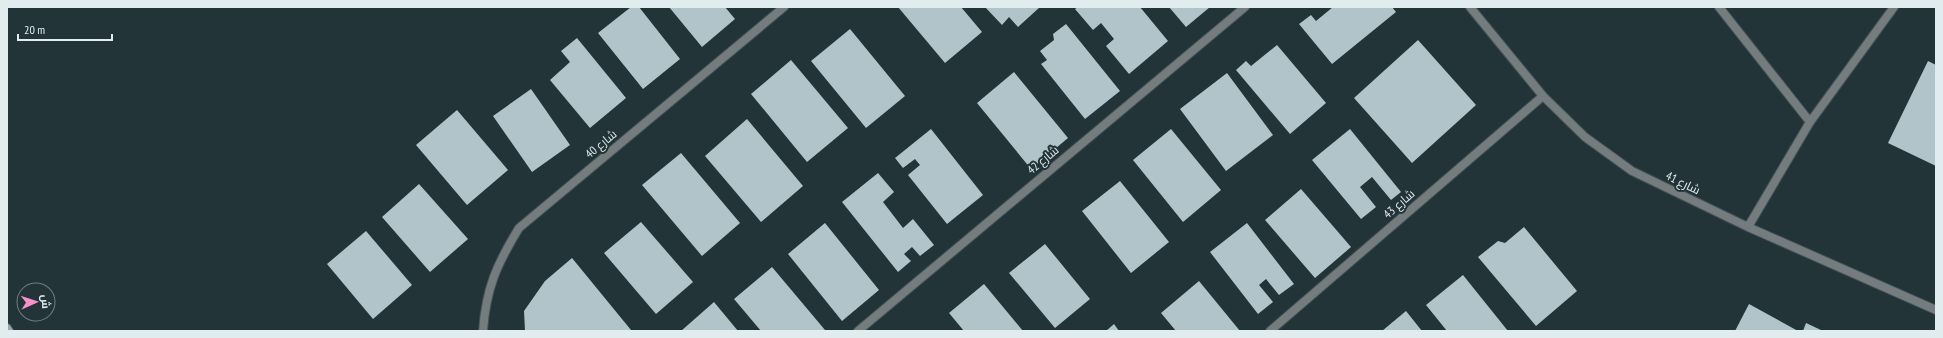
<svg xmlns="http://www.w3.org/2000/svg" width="1943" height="338" font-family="'PT Sans Narrow',Cairo,sans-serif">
<rect width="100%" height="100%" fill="#233439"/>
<path fill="#b0c4ca" d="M 631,7 L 639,7 L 680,59 L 643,89 L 598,33 Z
M 669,7 L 725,7 L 735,19 L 702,47 Z
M 898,7 L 961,7 L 982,32 L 945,63 Z
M 985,7 L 1040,7 L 1018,27 L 1009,17 L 1002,25 Z
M 1078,7 L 1140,7 L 1168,41 L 1129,74 L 1106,46 L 1114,39 L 1101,23 L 1093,30 L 1075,9 Z
M 1169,7 L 1210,7 L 1186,27 Z
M 1333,7 L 1392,7 L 1396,12 L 1332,64 L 1299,24 L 1311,15 L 1316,21 Z
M 1066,24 L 1120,91 L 1085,119 L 1041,64 L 1047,60 L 1040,51 L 1054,40 L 1053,34 Z
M 850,29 L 905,96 L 866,128 L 811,61 Z
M 577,38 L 626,98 L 590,128 L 550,80 L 570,62 L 561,51 Z
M 1418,40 L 1476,105 L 1412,163 L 1354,98 Z
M 1277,45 L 1326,103 L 1290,134 L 1236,70 L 1246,61 L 1251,66 Z
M 791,60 L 848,128 L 807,162 L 751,94 Z
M 1928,61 L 1936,65 L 1936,166 L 1888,143 Z
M 1014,72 L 1068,138 L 1031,169 L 977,103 Z
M 1227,73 L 1273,135 L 1226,171 L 1180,109 Z
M 531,89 L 570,145 L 532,172 L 493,116 Z
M 457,110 L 508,170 L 467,205 L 416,145 Z
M 747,119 L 803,186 L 761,222 L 705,156 Z
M 931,129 L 983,195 L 947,224 L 908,175 L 920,165 L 915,159 L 903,168 L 895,158 Z
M 1171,129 L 1221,190 L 1183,222 L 1133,160 Z
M 1350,129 L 1401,192 L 1391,200 L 1372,177 L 1360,187 L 1376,207 L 1361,219 L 1312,160 Z
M 681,153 L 740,223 L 702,256 L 642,185 Z
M 878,173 L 894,192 L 883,202 L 903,228 L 913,219 L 934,245 L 920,256 L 912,247 L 904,254 L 911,261 L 898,272 L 842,202 Z
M 1120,181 L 1169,242 L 1131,273 L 1082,211 Z
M 419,184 L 468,239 L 430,272 L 382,217 Z
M 1301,189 L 1351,247 L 1315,278 L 1265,220 Z
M 641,222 L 693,282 L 656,314 L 604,253 Z
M 825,223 L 879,290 L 842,321 L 788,254 Z
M 1247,223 L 1294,284 L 1279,295 L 1266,279 L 1259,285 L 1273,302 L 1258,314 L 1210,252 Z
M 1524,227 L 1577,291 L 1536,326 L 1478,257 L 1498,241 L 1505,243 Z
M 366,231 L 412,285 L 373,319 L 327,264 Z
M 1045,244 L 1090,299 L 1055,328 L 1009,273 Z
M 572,258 L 631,330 L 630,331 L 525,331 L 524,311 L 545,281 Z
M 772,267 L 825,330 L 823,331 L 761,331 L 734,299 Z
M 1463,275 L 1508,331 L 1447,331 L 1426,305 Z
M 1199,281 L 1240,331 L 1176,331 L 1161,313 Z
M 984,284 L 1023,331 L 964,331 L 949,313 Z
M 714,302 L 738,331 L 681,331 Z
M 1749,304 L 1798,331 L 1735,331 Z
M 1406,311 L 1422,331 L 1382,331 Z
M 1806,323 L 1823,331 L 1803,331 Z
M 1114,324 L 1119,331 L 1106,331 Z"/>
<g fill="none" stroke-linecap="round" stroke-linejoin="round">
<g stroke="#415156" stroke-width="10">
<path id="street" d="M 1470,7 L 1543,96 L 1585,137 L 1632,171 L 1748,227 L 1936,310
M 1719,7 L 1810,122
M 1748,227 L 1810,122 L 1894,7
M 483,331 C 486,288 497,264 519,228 L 784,7
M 858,331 L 1245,7
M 1270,331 L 1543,96"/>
</g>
<g stroke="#415156" stroke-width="10">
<path id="secondary" d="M 7,328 L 9,331"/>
</g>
<use href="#street" stroke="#747c7e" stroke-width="8"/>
<use href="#secondary" stroke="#99a6aa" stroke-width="8"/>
</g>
<g text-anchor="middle" stroke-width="4" stroke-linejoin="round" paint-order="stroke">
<g font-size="12" fill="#e1ecee" stroke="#233439">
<text transform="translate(601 144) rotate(-40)" y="4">شارع 40</text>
<text transform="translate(1043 160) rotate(-40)" y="4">شارع 42</text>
<text transform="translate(1683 183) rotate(26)" y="4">شارع 41</text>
<text transform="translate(1399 204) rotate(-41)" y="4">شارع 43</text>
</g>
</g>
<rect width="1943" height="338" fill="none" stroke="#e1ecee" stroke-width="16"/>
<g transform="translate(36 302) rotate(87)"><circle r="19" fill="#233439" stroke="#6f7e81"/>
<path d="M0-3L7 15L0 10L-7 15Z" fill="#f890cc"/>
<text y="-6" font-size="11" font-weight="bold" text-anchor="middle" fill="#e1ecee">ش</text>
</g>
<path d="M18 34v6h94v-6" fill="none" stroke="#e1ecee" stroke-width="2"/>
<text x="24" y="34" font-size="12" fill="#e1ecee" stroke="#233439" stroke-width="3" paint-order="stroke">20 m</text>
</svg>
